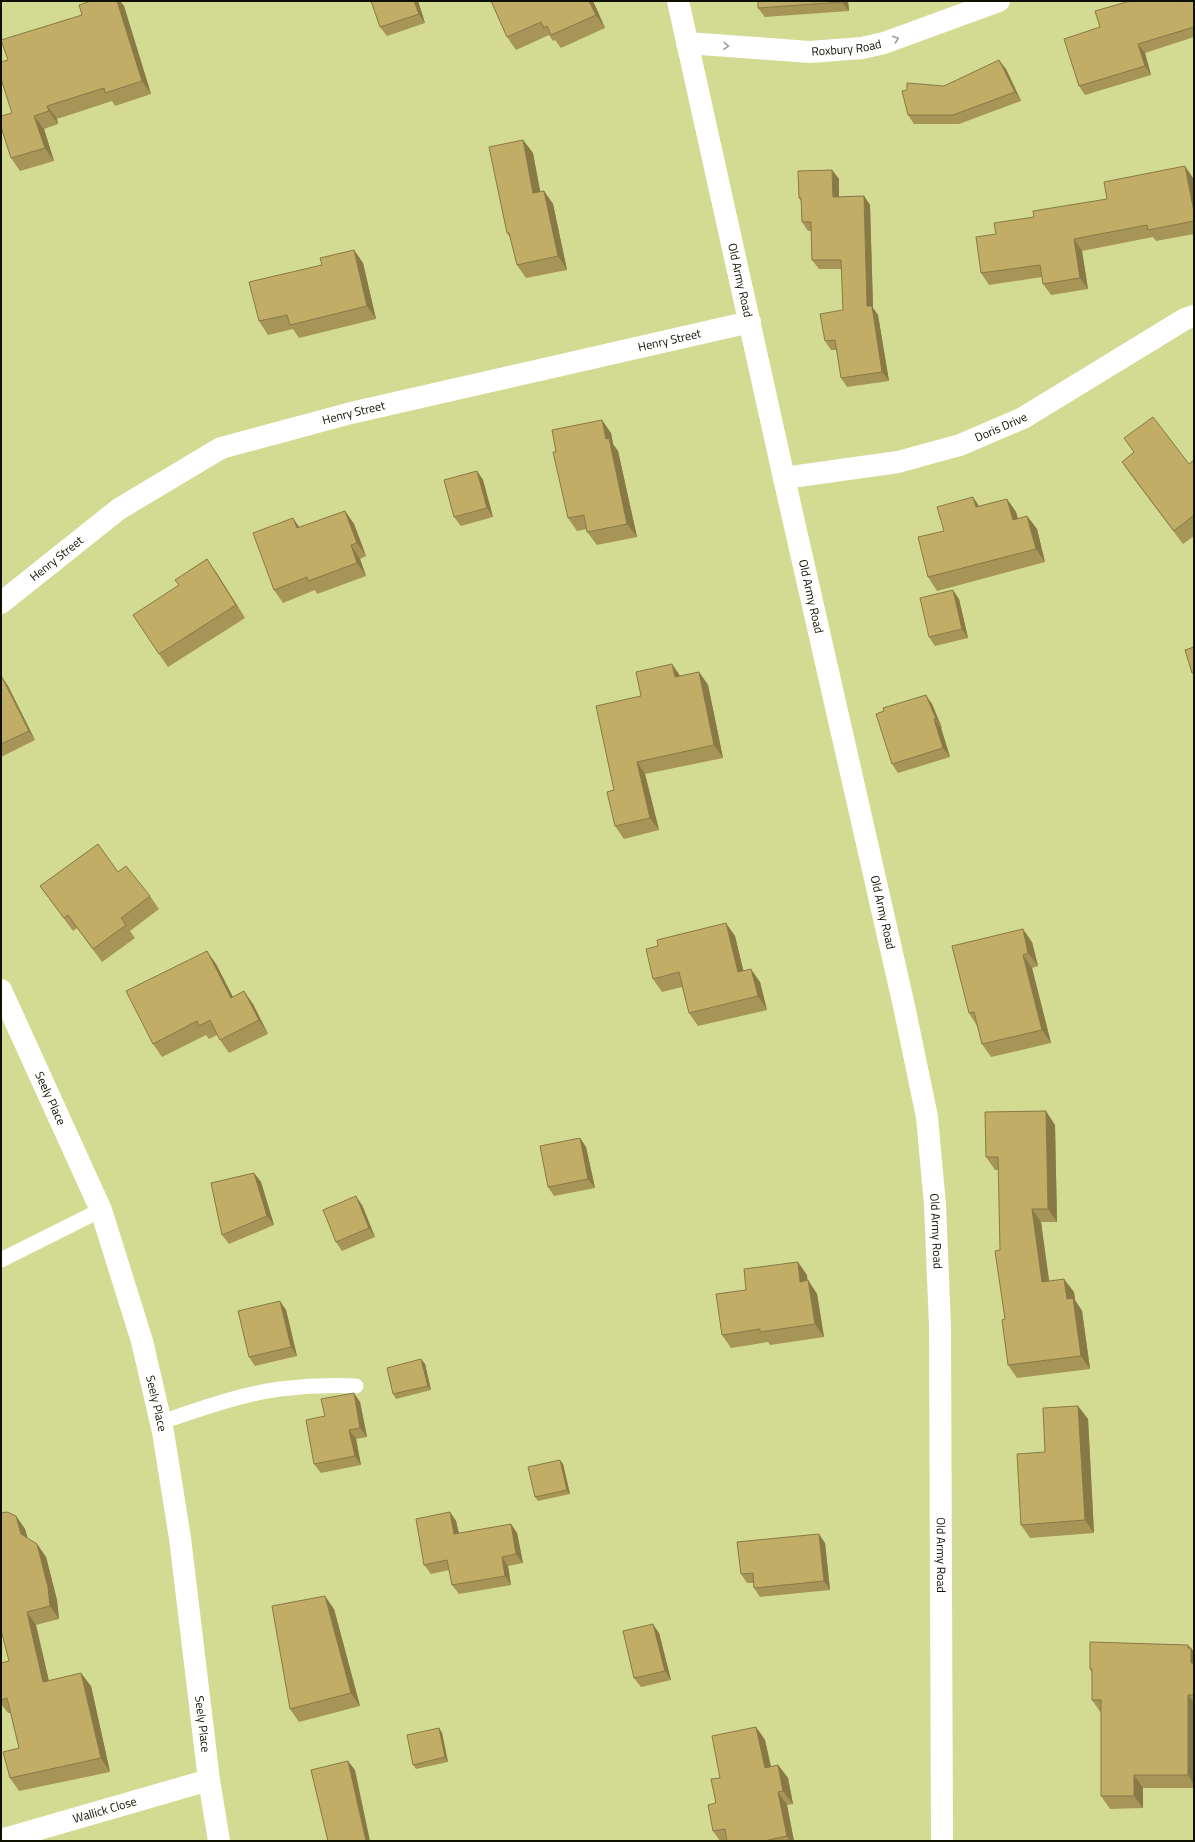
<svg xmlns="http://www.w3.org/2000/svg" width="1195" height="1842" font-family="'Titillium Web',sans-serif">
<rect width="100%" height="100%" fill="#d3da92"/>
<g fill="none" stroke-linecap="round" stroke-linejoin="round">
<path stroke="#fff" stroke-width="15" d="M 1,1260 L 101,1210
M 161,1422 C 198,1410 241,1394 280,1389 C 305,1386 331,1385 356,1386"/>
<g stroke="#fff" stroke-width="22">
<path id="s1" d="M 687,43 L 810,52 L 862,48 L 884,43 L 999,1"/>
<path id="s2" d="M 784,478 L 898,462 L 960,445 L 1023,418 L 1185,319 L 1194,316"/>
<path id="s3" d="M 1,603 L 119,509 L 221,448 L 351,413 L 750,322"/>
<path id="s4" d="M 1,990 L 101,1210 L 142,1341 L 163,1432 L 180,1538 L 209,1780 L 219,1841"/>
<path id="s5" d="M 1,1840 L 209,1780"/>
</g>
<path stroke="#fff" stroke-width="22" id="s6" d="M 678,1 L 784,478 L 904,1006 L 927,1117 L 935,1205 L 940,1326 L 942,1841"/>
</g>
<path fill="#a79558" d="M 91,1 L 120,1 L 124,6 L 151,94 L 115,106 L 112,101 L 57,119 L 58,124 L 44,129 L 54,161 L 20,171 L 11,158 L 12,113 L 8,60 L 82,15 Z
M 371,1 L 418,1 L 425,23 L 387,36 L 380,27 Z
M 491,1 L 593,1 L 605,28 L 561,48 L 555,40 L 553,41 L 549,35 L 516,50 L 507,37 Z
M 848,1 L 849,11 L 765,17 L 758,8 Z
M 1194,1 L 1194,37 L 1145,53 L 1151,75 L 1085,95 L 1079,86 L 1100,27 Z
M 1006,69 L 1021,101 L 959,124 L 914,124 L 908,115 L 944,86 Z
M 523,140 L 533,153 L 540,192 L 544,191 L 553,204 L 567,270 L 526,278 L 517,265 L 511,239 L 507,233 Z
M 832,170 L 839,179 L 839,197 L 864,196 L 870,205 L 873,308 L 878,315 L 889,381 L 847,387 L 841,378 L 837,350 L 831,350 L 825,341 L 843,310 L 842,269 L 819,269 L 812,260 L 811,231 L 808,231 L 802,222 L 802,202 L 799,198 Z
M 1193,178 L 1194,182 L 1194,234 L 1156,241 L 1153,237 L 1082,251 L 1088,289 L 1051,295 L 1043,284 L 1042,277 L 989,285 L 981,273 L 996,234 L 1034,217 Z
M 354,250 L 363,263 L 376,319 L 299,338 L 293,329 L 268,335 L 259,321 L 322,265 Z
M 611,433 L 613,444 L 618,451 L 637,537 L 597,545 L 587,532 L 587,529 L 577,531 L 568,518 Z
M 1124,438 L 1189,464 L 1194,460 L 1194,536 L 1183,544 L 1131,475 L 1122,462 L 1134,452 Z
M 477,471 L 483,480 L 493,517 L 461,526 L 454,517 Z
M 973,497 L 979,506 L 1007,499 L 1016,512 L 1018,519 L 1027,516 L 1037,529 L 1045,562 L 937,591 L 928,577 L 944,531 Z
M 345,511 L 354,524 L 366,556 L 360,559 L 366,576 L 317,594 L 315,590 L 283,603 L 274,590 L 300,527 Z
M 216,572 L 245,618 L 168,667 L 159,654 Z
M 959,599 L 968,638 L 935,646 L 929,637 Z
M 699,672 L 708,685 L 723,758 L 645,774 L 659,830 L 624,839 L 615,826 L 614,790 L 641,696 L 680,676 Z
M 1,677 L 8,686 L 35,740 L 1,757 Z
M 932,704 L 942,728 L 941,728 L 950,757 L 898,773 L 892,764 Z
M 118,872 L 150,896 L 159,909 L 130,931 L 135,938 L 102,962 L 77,928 L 73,931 L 40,886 Z
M 735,936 L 743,971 L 760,982 L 767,1010 L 698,1026 L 689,1013 L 682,987 L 662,992 L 653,979 L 658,946 Z
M 1032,942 L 1038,966 L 1032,968 L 1051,1043 L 991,1057 L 982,1044 L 977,1026 L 969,1013 Z
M 216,964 L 233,997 L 253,1004 L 268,1034 L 229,1053 L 220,1040 L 217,1035 L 209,1039 L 206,1035 L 162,1057 L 153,1044 Z
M 1055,1125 L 1057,1222 L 1041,1222 L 1049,1281 L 1074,1292 L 1075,1300 L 1082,1311 L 1090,1369 L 1017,1378 L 1008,1365 L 1005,1319 L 999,1170 L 995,1170 L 986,1157 Z
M 580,1138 L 586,1147 L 595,1188 L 554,1196 L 548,1187 Z
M 254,1173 L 261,1182 L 274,1225 L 229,1244 L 222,1235 Z
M 362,1205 L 375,1237 L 342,1251 L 336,1242 Z
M 807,1275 L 807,1281 L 808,1280 L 817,1294 L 824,1337 L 770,1345 L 768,1342 L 731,1348 L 722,1335 L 746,1290 Z
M 286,1310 L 297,1356 L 255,1366 L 249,1357 Z
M 421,1359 L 425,1364 L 431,1390 L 396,1399 L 393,1394 Z
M 360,1402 L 367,1437 L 356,1439 L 361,1465 L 321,1473 L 314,1464 L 325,1416 Z
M 1078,1406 L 1088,1419 L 1094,1533 L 1030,1538 L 1021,1525 Z
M 563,1464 L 570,1494 L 538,1501 L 535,1497 Z
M 450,1512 L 456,1521 L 459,1533 L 511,1524 L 517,1533 L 523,1563 L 508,1566 L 511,1585 L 459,1594 L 452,1585 L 449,1570 L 431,1574 L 424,1565 Z
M 16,1516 L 25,1529 L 28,1539 L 37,1544 L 46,1557 L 57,1600 L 59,1619 L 36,1625 L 49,1681 L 91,1686 L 110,1772 L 19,1791 L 10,1778 L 19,1748 L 11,1713 L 8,1713 L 1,1704 L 1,1663 L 9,1661 Z
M 825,1543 L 830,1590 L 760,1597 L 754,1588 L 753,1583 L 747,1583 L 741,1574 Z
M 334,1609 L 360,1706 L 299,1722 L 290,1709 Z
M 659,1633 L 671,1680 L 641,1687 L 634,1678 Z
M 1191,1648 L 1194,1652 L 1194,1788 L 1143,1788 L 1143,1808 L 1110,1809 L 1101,1796 L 1101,1713 L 1092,1700 L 1092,1673 L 1090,1669 Z
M 756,1727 L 765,1740 L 771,1767 L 778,1765 L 788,1778 L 793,1804 L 787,1805 L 794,1841 L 720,1841 L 713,1831 L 716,1803 L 720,1778 Z
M 439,1728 L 442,1733 L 448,1762 L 416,1769 L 413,1765 Z"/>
<path fill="#887947" d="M 117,1 L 120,1 L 124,6 L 151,94 L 142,81 Z
M 414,1 L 418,1 L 425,23 L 419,14 Z
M 589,1 L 593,1 L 605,28 L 596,15 Z
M 842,1 L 848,1 L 849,11 L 842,2 Z
M 1138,44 L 1145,53 L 1151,75 L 1145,66 Z
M 999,60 L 1006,69 L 1021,101 L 1015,92 Z
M 47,106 L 57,119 L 58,124 L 49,111 Z
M 34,116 L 44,129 L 54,161 L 45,148 Z
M 523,140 L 533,153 L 543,206 L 533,193 Z
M 1185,166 L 1193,178 L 1194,182 L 1194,212 Z
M 832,170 L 839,179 L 839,206 L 833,197 Z
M 544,191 L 553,204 L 567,270 L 558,256 Z
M 864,196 L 870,205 L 873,308 L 878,315 L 889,381 L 882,372 L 867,306 Z
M 1074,239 L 1082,251 L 1088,289 L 1080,278 Z
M 354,250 L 363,263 L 376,319 L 367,306 Z
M 602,420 L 611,433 L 613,444 L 618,451 L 637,537 L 627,524 L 606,439 Z
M 477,471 L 483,480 L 493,517 L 487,508 Z
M 973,497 L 982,511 L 976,507 Z
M 1007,499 L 1016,512 L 1022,533 L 1013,520 Z
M 345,511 L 354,524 L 366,556 L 357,543 Z
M 1027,516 L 1037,529 L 1045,562 L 1036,549 Z
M 293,518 L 302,531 L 297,528 Z
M 351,545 L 360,559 L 366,576 L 357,563 Z
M 207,559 L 216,572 L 245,618 L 236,605 Z
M 953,590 L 959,599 L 968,638 L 962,629 Z
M 672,664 L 681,677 L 675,677 Z
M 699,672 L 708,685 L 723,758 L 714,745 Z
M 2,677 L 8,686 L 35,740 L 29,731 Z
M 926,695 L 932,704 L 942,728 L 936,719 Z
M 934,719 L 941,728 L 950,757 L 943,748 Z
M 637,762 L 645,774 L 659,830 L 650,818 Z
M 726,923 L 735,936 L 747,985 L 738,972 Z
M 1023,929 L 1032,942 L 1038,966 L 1028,953 Z
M 207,951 L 216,964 L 240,1011 L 231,998 Z
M 1023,955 L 1032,968 L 1051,1043 L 1042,1030 Z
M 751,969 L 760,982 L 767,1010 L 758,996 Z
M 244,991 L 253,1004 L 268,1034 L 259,1020 Z
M 1046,1111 L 1055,1125 L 1057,1222 L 1048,1209 Z
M 580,1138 L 586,1147 L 595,1188 L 588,1179 Z
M 254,1173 L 261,1182 L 274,1225 L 267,1216 Z
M 356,1196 L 362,1205 L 375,1237 L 369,1228 Z
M 1032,1209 L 1041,1222 L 1051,1295 L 1042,1282 Z
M 798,1262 L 807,1275 L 809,1295 L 800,1282 Z
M 1064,1279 L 1074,1292 L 1075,1300 L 1082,1311 L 1090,1369 L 1081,1356 L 1067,1299 Z
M 808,1280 L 817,1294 L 824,1337 L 815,1324 Z
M 280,1301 L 286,1310 L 297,1356 L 291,1347 Z
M 421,1359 L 425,1364 L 431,1390 L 428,1386 Z
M 354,1393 L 360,1402 L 367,1437 L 360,1428 Z
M 1078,1406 L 1088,1419 L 1094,1533 L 1085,1520 Z
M 349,1430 L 356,1439 L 361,1465 L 355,1456 Z
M 560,1460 L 563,1464 L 570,1494 L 567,1490 Z
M 450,1512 L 456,1521 L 461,1543 L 454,1534 Z
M 16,1516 L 25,1529 L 30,1548 L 21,1534 Z
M 511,1524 L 517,1533 L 523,1563 L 516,1554 Z
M 819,1534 L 825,1543 L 830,1590 L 824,1581 Z
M 37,1544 L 46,1557 L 57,1600 L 59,1619 L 50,1606 Z
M 502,1557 L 508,1566 L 511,1585 L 505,1576 Z
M 325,1596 L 334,1609 L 360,1706 L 351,1693 Z
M 27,1612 L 36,1625 L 52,1695 L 43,1682 Z
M 653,1624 L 659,1633 L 671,1680 L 665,1671 Z
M 1188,1645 L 1194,1652 L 1194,1667 L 1191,1663 Z
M 81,1673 L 91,1686 L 110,1772 L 101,1758 Z
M 1188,1695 L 1194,1703 L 1194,1785 L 1188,1775 Z
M 756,1727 L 765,1740 L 774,1781 L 765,1768 Z
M 439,1728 L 442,1733 L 448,1762 L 445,1757 Z
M 348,1761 L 355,1770 L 370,1841 L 366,1841 Z
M 778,1765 L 788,1778 L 793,1804 L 783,1791 Z
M 1134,1775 L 1143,1788 L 1143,1808 L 1134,1796 Z
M 778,1792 L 787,1805 L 794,1841 L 790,1841 L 787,1836 Z"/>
<path fill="#c2ad66" stroke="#887947" d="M 91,1 L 117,1 L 142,81 L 105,93 L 104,88 L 47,106 L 49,111 L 34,116 L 45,148 L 11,158 L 1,127 L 1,116 L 12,113 L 1,79 L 1,62 L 8,60 L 1,40 L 82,15 L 79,5 Z
M 371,1 L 414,1 L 419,14 L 380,27 Z
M 491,1 L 589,1 L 596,15 L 551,35 L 547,26 L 544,28 L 541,22 L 507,37 Z
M 758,1 L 842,1 L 842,2 L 758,8 Z
M 1130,1 L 1194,1 L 1194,27 L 1138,44 L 1145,66 L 1079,86 L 1064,39 L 1100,27 L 1095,11 Z
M 999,60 L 1015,92 L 953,115 L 908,115 L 902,91 L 907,90 L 907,83 L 944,86 Z
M 523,140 L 533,193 L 544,191 L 558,256 L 517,265 L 509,233 L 507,233 L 489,147 Z
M 1185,166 L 1194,212 L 1194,221 L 1148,230 L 1147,225 L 1074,239 L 1080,278 L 1043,284 L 1040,265 L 981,273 L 976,237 L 996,234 L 994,223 L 1034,217 L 1033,211 L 1107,199 L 1104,182 Z
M 832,170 L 833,197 L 864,196 L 867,306 L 872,306 L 882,372 L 841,378 L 835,340 L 825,341 L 820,314 L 843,310 L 841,260 L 812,260 L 811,222 L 802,222 L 801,198 L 799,198 L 798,171 Z
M 354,250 L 367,306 L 290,325 L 287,315 L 259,321 L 249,282 L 322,265 L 320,258 Z
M 1153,417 L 1189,464 L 1194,460 L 1194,515 L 1174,531 L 1122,462 L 1134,452 L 1124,438 Z
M 602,420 L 606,439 L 609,438 L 627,524 L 587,532 L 584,515 L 568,518 L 553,452 L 556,452 L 552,430 Z
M 477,471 L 487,508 L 454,517 L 444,480 Z
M 973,497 L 976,507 L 1007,499 L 1013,520 L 1027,516 L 1036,549 L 928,577 L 918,537 L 944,531 L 937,507 Z
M 345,511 L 357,543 L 351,545 L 357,563 L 308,581 L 307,577 L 274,590 L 253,533 L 293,518 L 297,528 Z
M 207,559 L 236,605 L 159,654 L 133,615 L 179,585 L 175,580 Z
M 953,590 L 962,629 L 929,637 L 920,598 Z
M 1194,647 L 1194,673 L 1192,673 L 1185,650 Z
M 672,664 L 675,677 L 699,672 L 714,745 L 637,762 L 650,818 L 615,826 L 607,792 L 614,790 L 596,706 L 641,696 L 636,672 Z
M 1,677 L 2,677 L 29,731 L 1,744 Z
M 926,695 L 936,719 L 934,719 L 943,748 L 892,764 L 876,714 L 884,711 L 883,708 Z
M 98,844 L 118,872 L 126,866 L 150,896 L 121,918 L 126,925 L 93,949 L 68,915 L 64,918 L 40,886 Z
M 726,923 L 738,972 L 751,969 L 758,996 L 689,1013 L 679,972 L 653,979 L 646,949 L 658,946 L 657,940 Z
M 1023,929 L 1028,953 L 1023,955 L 1042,1030 L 982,1044 L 974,1012 L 969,1013 L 952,946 Z
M 207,951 L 231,998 L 244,991 L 259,1020 L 220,1040 L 210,1020 L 199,1026 L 197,1021 L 153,1044 L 126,991 Z
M 1046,1111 L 1048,1209 L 1032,1209 L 1042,1282 L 1064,1279 L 1067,1299 L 1073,1298 L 1081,1356 L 1008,1365 L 1002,1320 L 1005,1319 L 995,1251 L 1000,1250 L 998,1157 L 986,1157 L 985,1112 Z
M 580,1138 L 588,1179 L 548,1187 L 540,1146 Z
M 254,1173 L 267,1216 L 222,1235 L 211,1183 Z
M 356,1196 L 369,1228 L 336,1242 L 323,1210 Z
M 798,1262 L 800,1282 L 808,1280 L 815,1324 L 760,1332 L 760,1329 L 722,1335 L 716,1294 L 746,1290 L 744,1269 Z
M 280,1301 L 291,1347 L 249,1357 L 238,1311 Z
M 421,1359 L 428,1386 L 393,1394 L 387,1368 Z
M 354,1393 L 360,1428 L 349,1430 L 355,1456 L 314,1464 L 306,1420 L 325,1416 L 321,1399 Z
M 1078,1406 L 1085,1520 L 1021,1525 L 1017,1454 L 1045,1452 L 1043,1408 Z
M 560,1460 L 567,1490 L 535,1497 L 528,1467 Z
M 7,1512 L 16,1516 L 21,1534 L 37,1544 L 48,1587 L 50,1606 L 27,1612 L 43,1682 L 81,1673 L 101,1758 L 10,1778 L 3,1752 L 19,1748 L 7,1698 L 1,1700 L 1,1663 L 9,1661 L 1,1630 L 1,1513 Z
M 450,1512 L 454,1534 L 511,1524 L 516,1554 L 502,1557 L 505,1576 L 452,1585 L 447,1560 L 424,1565 L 416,1519 Z
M 819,1534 L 824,1581 L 754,1588 L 753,1573 L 741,1574 L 737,1542 Z
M 325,1596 L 351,1693 L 290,1709 L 272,1606 Z
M 653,1624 L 665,1671 L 634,1678 L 623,1631 Z
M 1090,1642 L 1188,1645 L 1188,1648 L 1191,1648 L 1191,1663 L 1194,1663 L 1194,1695 L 1188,1695 L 1188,1775 L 1134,1775 L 1134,1796 L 1101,1796 L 1101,1700 L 1092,1700 L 1092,1669 L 1090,1669 Z
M 756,1727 L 765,1768 L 778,1765 L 783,1791 L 778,1792 L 787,1836 L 764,1841 L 727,1841 L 725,1829 L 713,1831 L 708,1805 L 716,1803 L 711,1779 L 720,1778 L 712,1736 Z
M 439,1728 L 445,1757 L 413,1765 L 407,1735 Z
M 348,1761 L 366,1841 L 328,1841 L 311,1770 Z"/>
<defs><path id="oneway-chevron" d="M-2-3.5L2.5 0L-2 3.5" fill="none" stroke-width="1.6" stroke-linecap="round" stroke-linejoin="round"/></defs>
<g stroke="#9f9f99">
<use href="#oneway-chevron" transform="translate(896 39) rotate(-20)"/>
<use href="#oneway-chevron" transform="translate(726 46) rotate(4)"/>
</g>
<g text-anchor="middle" stroke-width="3.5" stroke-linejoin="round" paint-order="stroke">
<g font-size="12" fill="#0e1000" stroke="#f3f8d4">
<text dy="4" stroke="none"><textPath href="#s1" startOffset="160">Roxbury Road</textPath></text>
<text dy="4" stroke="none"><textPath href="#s6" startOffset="286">Old Army Road</textPath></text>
<text dy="4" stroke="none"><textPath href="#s3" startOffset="731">Henry Street</textPath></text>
<text dy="4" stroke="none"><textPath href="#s3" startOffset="407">Henry Street</textPath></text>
<text dy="4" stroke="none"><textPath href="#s2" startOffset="224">Doris Drive</textPath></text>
<text dy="4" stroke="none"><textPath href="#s3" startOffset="71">Henry Street</textPath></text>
<text dy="4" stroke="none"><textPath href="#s6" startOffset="610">Old Army Road</textPath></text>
<text dy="4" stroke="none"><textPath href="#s6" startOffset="934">Old Army Road</textPath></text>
<text dy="4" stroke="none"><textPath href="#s4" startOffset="119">Seely Place</textPath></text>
<text dy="4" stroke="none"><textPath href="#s6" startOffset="1258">Old Army Road</textPath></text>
<text dy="4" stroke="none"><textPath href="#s4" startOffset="443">Seely Place</textPath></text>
<text dy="4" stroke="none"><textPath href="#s6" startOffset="1582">Old Army Road</textPath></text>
<text dy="4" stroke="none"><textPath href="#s4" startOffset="767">Seely Place</textPath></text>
<text dy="4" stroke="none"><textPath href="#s5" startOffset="108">Wallick Close</textPath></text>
</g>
</g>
<rect width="1195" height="1842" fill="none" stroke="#0e1000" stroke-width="4"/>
</svg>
